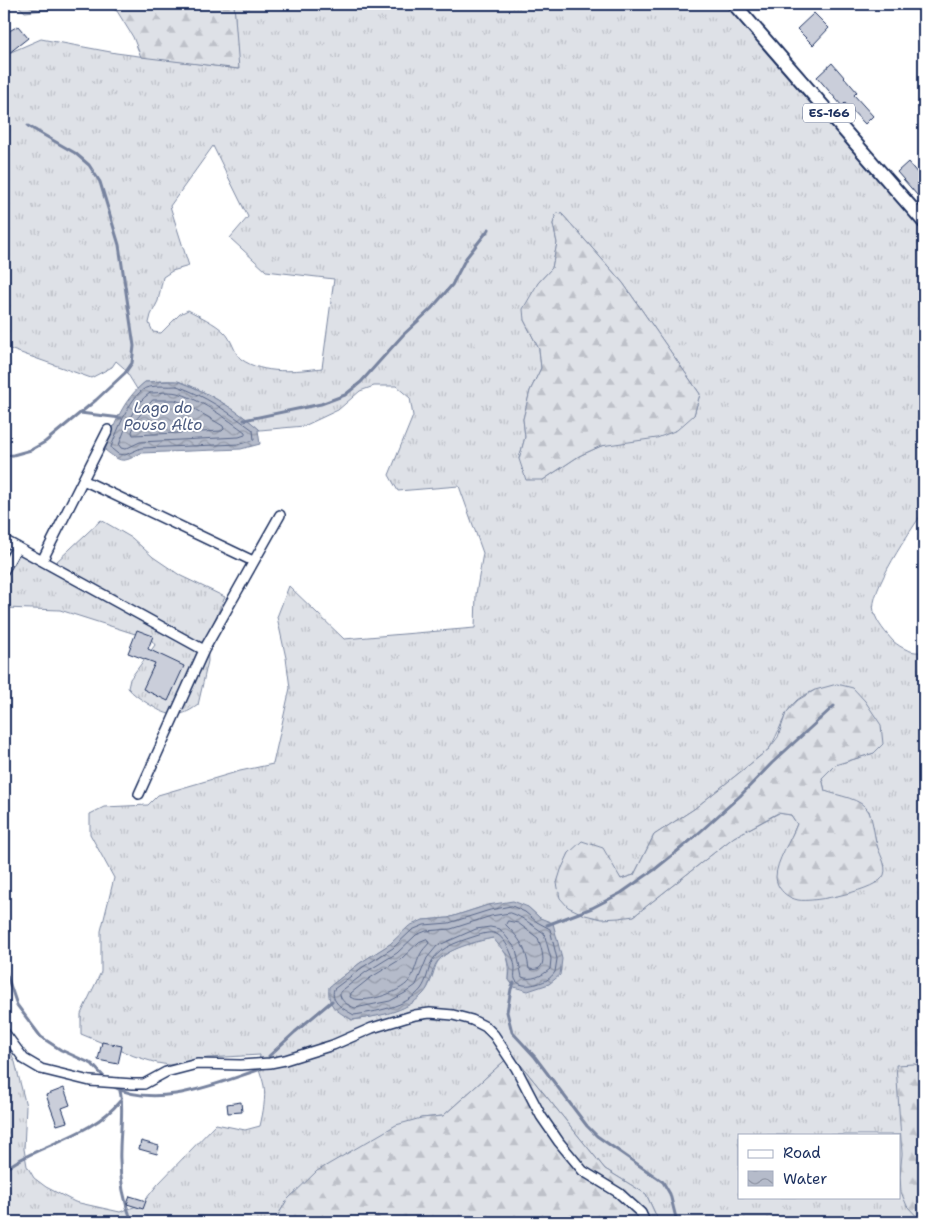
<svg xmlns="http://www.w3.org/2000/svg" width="928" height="1226" font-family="'Shantell Sans',sans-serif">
<defs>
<pattern id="grass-tufts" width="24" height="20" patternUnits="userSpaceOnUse" patternTransform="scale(1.25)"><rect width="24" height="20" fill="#dee1e7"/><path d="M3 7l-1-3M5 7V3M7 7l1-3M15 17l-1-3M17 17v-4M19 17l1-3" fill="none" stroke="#bec1c9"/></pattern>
<pattern id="forest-firs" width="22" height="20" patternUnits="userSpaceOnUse" patternTransform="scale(1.25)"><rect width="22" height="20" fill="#dee1e7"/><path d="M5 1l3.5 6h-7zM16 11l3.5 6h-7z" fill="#bec1c9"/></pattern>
<pattern id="water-waves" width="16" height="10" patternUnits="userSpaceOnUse" patternTransform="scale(1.25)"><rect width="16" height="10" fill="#b5bbca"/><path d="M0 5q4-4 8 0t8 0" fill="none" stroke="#9298a7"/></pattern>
</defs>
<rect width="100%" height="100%" fill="#fff"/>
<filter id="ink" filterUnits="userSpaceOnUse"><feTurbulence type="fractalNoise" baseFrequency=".02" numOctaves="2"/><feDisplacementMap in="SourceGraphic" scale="10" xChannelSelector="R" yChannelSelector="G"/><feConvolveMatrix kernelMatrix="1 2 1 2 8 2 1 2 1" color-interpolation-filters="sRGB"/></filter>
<g filter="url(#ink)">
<path fill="url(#grass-tufts)" stroke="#7c88a2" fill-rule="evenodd" d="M 234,4 L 729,4 L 924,230 L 924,511 C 912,528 868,592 874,612 C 877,623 886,633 893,641 C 901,648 914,655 924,651 L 924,1067 L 914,1064 L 900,1176 L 922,1222 L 659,1222 L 646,1194 L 605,1169 L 512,1054 L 443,1116 L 421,1118 L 287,1200 L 274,1222 L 4,1222 L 4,1037 L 15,1062 L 26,1106 L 24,1149 L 27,1166 L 34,1178 L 46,1187 L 75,1202 L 120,1212 L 142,1204 L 158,1184 L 216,1124 L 245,1130 L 260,1126 C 263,1113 266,1098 264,1086 C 261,1071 257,1072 260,1055 L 208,1058 L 169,1065 L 157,1063 L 134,1056 L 81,1034 L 81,1014 L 101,972 L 101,931 L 114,878 L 90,834 L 90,814 L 104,807 L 148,805 L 158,795 L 240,771 L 273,764 L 290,688 L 286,658 L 277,617 L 289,586 L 344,639 L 475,628 L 476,594 L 483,553 L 459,486 L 398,491 L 389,475 L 413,416 L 410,398 L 396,386 L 374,386 L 360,391 L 338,410 L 304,426 L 260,430 C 244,415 200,387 180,382 C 169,379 156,382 145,382 L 137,389 L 124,368 L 116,361 L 112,367 L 91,378 L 4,347 L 4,55 L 41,39 L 116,53 L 238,69 ZM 213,146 L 248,217 L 230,238 L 266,271 L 334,279 L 322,368 C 297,371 263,375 241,359 C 234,353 232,339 224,332 C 215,323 199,316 188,310 L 180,314 L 161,333 L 153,332 L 149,323 L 151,315 L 158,301 L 163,277 L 172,271 L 189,266 L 170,206 ZM 557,213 L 562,214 L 623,283 L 700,394 L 694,415 L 626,441 L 601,446 L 579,456 L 543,480 L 519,459 L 525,437 L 523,419 L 530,391 L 541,368 L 539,349 L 524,320 L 538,283 L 552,268 L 557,243 L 553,224 ZM 815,690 L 874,753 L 835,765 L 822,778 L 825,791 L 869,811 L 878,850 L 885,866 L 790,840 L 797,824 L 791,815 L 779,813 L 734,837 L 634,916 L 557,883 L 569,853 L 614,869 L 621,879 L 634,875 L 654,835 L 694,809 L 769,749 C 780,733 783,712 797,700 C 802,696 809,693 815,690 ZM 488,905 L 528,907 L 540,918 L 552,924 L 509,980 C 510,959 507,952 493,938 C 476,941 443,949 436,965 C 433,973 430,988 423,993 C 403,1012 379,1016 353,1020 L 329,987 L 360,963 L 390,944 L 423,920 L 448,918 ZM 739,1135 L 899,1135 L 899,1197 L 739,1197 Z
M 101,520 L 132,538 L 153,557 L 181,576 L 225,597 L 207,637 L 208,661 L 198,705 C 178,720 167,716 147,703 C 139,698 133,694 128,688 L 130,679 L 155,645 L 151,639 L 60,610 L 4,608 L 4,546 L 55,563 Z"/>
<path fill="url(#forest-firs)" stroke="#7c88a2" d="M 16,4 L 234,4 L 239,69 L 141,57 L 133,37 L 117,11 L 103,4 L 25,12 Z
M 556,213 L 562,214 L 623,283 L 700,394 L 694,415 L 677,430 L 657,438 L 601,446 L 579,456 L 543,480 L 526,480 L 519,459 L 525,437 L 523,419 L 530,391 L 541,368 L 539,349 L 524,320 L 523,309 L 538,283 L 552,268 L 557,243 L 553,224 Z
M 837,684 L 853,688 L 865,701 L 881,725 L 883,744 L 874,753 L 835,765 L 822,778 L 825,791 C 838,796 862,798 869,812 C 873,821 874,833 876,842 C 878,852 888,865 884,875 C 879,890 813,903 798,900 C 789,898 782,893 778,885 C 777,883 776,879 776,877 C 776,861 791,840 797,824 L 791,815 L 778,813 L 734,837 L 634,916 L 619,918 L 602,919 L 585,915 L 568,907 L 560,898 L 557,883 L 561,870 L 569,853 L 582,841 L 603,848 L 621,879 L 634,875 L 654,835 L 694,809 L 769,749 L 778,737 L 786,713 L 798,700 L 815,690 Z
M 512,1054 L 605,1169 L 646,1194 L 659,1222 L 274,1222 L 287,1200 L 317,1171 L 396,1125 L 421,1118 L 443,1116 Z
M 914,1064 L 924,1067 L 924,1222 L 922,1222 L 907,1206 L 901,1192 L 900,1176 L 902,1154 L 896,1065 Z"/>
<path fill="url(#water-waves)" stroke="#77839f" d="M 178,381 C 205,391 238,410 260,430 L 258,430 L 260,444 L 241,449 L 141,453 C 123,463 121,463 105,450 C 115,423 122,401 145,382 Z
M 513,901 L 528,907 L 540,918 L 553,923 L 562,959 L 560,975 L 549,984 L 528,991 L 514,987 L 509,980 L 510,968 L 507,955 L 493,938 C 478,941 446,949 437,962 C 431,971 431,986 423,994 C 405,1013 378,1016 352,1020 C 337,1011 327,1007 329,987 L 360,963 L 390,944 L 409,926 L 423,920 L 448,918 L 488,905 Z"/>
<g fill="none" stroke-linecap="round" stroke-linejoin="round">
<path stroke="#596789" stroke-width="1" d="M 177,386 C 204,395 230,413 253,430 L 254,440 L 240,444 L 141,448 L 125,455 L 118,454 L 112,449 L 111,447 C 117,432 132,390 149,387 C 158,385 168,387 177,386 Z
M 150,393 C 159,393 169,391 177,393 C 196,397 229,420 245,432 L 245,435 L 239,437 L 140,442 L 125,449 L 121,448 L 119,445 C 126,427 133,404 150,393 Z
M 153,400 L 175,400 L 186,404 L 223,426 L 224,429 L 222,431 L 133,435 L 132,432 L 136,420 Z
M 512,906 L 525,912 L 537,922 L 550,929 L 557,959 L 555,972 C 553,975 550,978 547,980 C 539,984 520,990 515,979 C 514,976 515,972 515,968 C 514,957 505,936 494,933 C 490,932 482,934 479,935 C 464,940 440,946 432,961 C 428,969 427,981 421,989 C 407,1007 374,1012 354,1015 C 343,1009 330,1002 334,989 L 363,967 L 393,948 L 412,930 L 424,925 L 449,923 L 490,910 Z
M 511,913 C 523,917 533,926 544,933 L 551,959 L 550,969 C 542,976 531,981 522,977 L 516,949 L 500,929 L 490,927 L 476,929 L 437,946 L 427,958 L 416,985 L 405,993 L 390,1001 L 355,1008 C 348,1005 339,1001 340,992 L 366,972 L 397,953 L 416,935 L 426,931 L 451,929 L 491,916 Z
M 508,921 L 518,923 L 538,938 C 542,950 550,973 529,969 C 526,948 521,940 506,925 Z
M 427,939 L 429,943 C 426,947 422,950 420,955 C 416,963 414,975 409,981 C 400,993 362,1005 350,997 L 351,993 L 370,978 L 401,959 L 419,942 Z"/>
<path stroke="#77839f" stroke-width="3" d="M 80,413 L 121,418
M 244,420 L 321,404 L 345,395 L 361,382 L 403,335 L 431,309 L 452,285 L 466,258 L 489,229
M 4,456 L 13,455 L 31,450 L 45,442 L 96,400 L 125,373 L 132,363 L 134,346 L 119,245 L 100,182 L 89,165 L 75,153 L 28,126
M 547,925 L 592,908 L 621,893 L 654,870 L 691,840 L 740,796 L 772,763 L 834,706
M 4,967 L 17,1005 L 41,1037 L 61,1050 L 92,1064 L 105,1078
M 514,983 L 511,989 L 507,1012 L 512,1032 L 535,1057 L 587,1126 L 597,1136 L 663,1182 L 670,1194 L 677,1222
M 269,1056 L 295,1032 L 332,1001
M 112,1086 C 155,1110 215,1084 258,1070
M 120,1091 C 124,1105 120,1134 120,1149 C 119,1174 123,1199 132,1222
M 4,1170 C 40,1143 91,1137 120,1101"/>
</g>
<path fill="#caceda" stroke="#1b2f5e" d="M 814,13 L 829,28 L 813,45 L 797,29 Z
M 18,26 L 28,38 L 4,57 L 4,34 Z
M 832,63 L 857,92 L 854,95 L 873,116 L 865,124 L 845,103 L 842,106 L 817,77 Z
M 908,162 L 924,181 L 924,203 L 897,172 Z
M 137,630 L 153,636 L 148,649 L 184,666 L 168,701 L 143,689 L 155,663 L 128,653 Z
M 102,1042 L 122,1046 L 118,1064 L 98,1060 Z
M 64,1088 L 70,1105 L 62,1108 L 67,1122 L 57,1125 L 46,1095 Z
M 241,1102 L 242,1112 L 228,1113 L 227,1104 Z
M 141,1141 L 159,1146 L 157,1154 L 139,1149 Z
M 130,1196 L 146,1201 L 143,1209 L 127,1204 Z"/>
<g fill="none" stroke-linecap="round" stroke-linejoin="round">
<g stroke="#1b2f5e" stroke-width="12">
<path id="minor" d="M 83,480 L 253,561
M 4,540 L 204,650
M 42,561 L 108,430
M 4,570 L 17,547
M 139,794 L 204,650 L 280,515
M 4,1032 L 24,1059 L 41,1069 L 90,1081 L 133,1084 L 144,1084 L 166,1072 L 197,1064 L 241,1065 L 270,1063 L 285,1060 L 333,1045 L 372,1028 L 415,1015 L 430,1013 L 453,1015 L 472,1020 L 486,1027 L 494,1035 L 516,1068 L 541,1116 L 559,1142 L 583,1171 L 619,1193 L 641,1213 L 645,1222"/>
</g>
<g stroke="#1b2f5e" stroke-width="16">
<path id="primary" d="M 734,4 L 924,222"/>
</g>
<use href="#minor" stroke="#fff" stroke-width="9"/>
<use href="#primary" stroke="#fff" stroke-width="12"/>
</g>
</g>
<g text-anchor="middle" stroke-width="4" stroke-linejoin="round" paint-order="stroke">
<rect fill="#fff" stroke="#5f6d8e" stroke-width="1" x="803" y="103.5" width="52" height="19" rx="4"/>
<g font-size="12" font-weight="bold" fill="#1b2f5e">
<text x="829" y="117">ES-166</text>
</g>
<g font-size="15" font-style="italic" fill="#49597e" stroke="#fff">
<text x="163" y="413">Lago do<tspan x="163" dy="17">Pouso Alto</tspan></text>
</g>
</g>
<rect width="928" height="1226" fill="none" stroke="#fff" stroke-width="20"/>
<rect x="10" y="10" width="908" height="1206" fill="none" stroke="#1b2f5e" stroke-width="2" filter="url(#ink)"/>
<rect x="738" y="1134" width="162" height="65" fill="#ffffff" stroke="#a4acbf"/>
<rect x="748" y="1150" width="25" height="8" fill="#ffffff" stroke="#a4acbf"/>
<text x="783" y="1158" font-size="15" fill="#1b2f5e">Road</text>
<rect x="748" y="1171" width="25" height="15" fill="url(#water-waves)" stroke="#a4acbf"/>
<text x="783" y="1184" font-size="15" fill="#1b2f5e">Water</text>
</svg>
